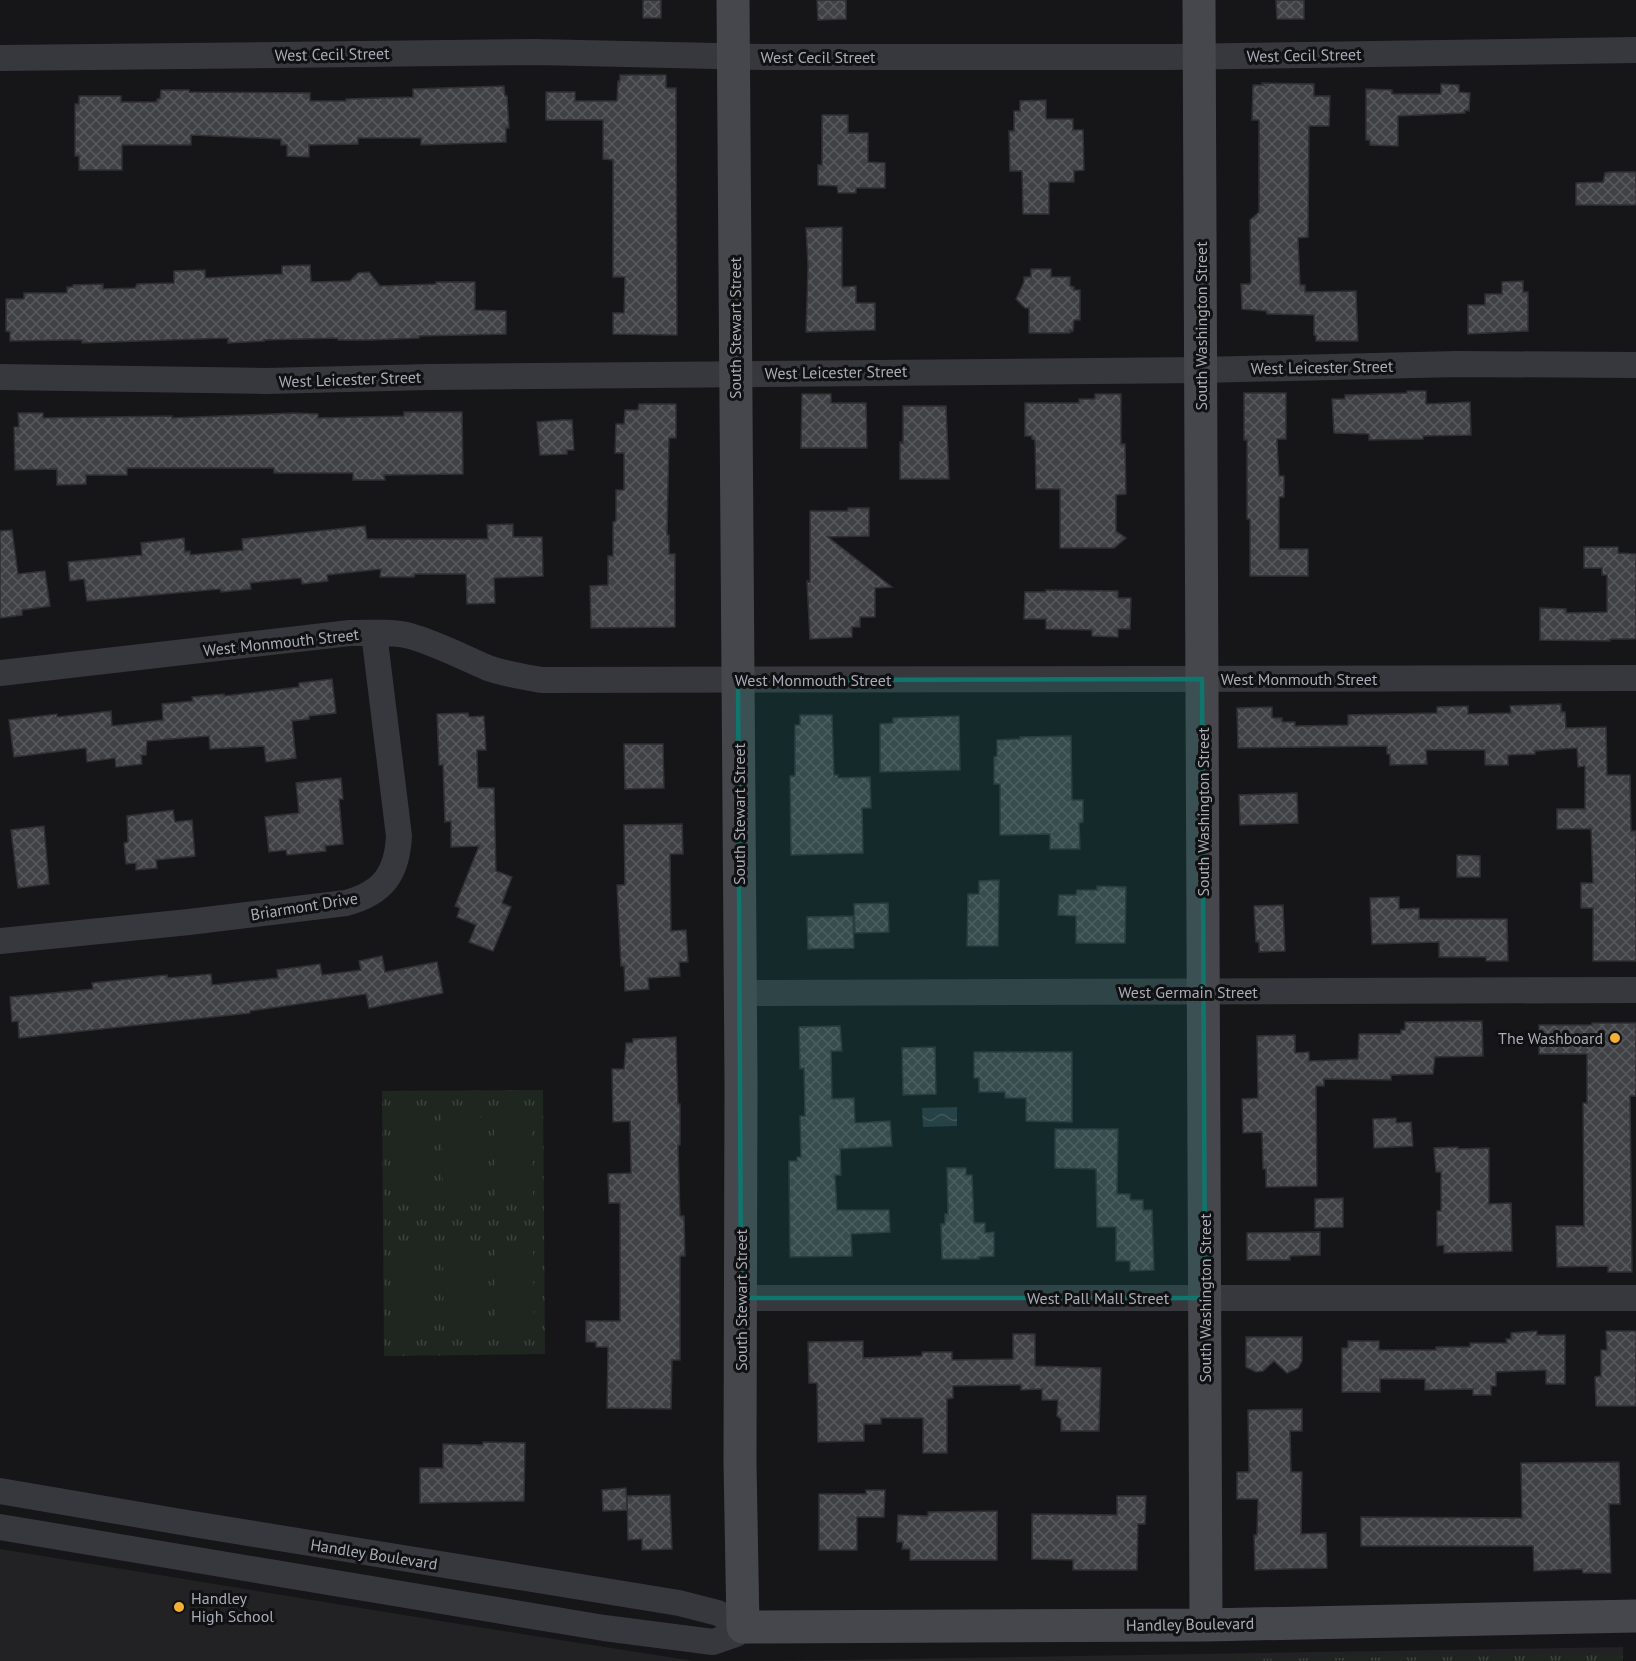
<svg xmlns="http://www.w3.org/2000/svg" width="1636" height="1661" font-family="'PT Sans',sans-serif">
<defs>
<pattern id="grass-tufts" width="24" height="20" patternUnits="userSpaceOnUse" patternTransform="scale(1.5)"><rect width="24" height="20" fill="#1e261f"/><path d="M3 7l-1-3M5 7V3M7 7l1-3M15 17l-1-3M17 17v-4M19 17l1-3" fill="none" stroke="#3c433d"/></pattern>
<pattern id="water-waves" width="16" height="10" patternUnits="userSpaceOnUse" patternTransform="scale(1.5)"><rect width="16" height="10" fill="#2c353c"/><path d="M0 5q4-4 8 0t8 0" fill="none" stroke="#485056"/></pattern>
<pattern id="building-cross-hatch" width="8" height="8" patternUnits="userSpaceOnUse" patternTransform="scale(1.5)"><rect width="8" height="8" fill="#404145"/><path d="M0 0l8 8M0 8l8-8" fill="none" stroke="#595a5e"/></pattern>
</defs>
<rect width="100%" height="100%" fill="#161618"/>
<path fill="#222225" d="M 0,1549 L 453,1623 L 694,1661 L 0,1661 Z
M 1623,1647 L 1623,1661 L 772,1661 L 1381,1651 Z"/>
<path fill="url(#grass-tufts)" d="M 543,1090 L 545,1354 L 384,1356 L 382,1091 Z
M 1623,1655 L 1623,1661 L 1237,1661 L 1237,1659 Z"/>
<path fill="#1e261f" d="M 480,1113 L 481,1197 L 443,1198 L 442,1114 Z
M 494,1113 L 532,1113 L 533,1196 L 495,1197 Z
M 391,1114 L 429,1114 L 429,1198 L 392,1198 Z
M 482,1248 L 483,1333 L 444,1333 L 443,1249 Z
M 533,1248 L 534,1331 L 496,1332 L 495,1249 Z
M 431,1249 L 432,1333 L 393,1334 L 392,1250 Z"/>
<path fill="url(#water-waves)" d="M 957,1107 L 957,1126 L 923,1127 L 922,1108 Z"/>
<path fill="url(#building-cross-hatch)" stroke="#303034" stroke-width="1.5" d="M 643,0 L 661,0 L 661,18 L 643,18 Z
M 817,0 L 846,0 L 846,19 L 818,20 Z
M 1276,0 L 1304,0 L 1304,19 L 1277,19 Z
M 620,75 L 666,75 L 666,88 L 676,88 L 677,335 L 613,334 L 613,313 L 624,313 L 625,277 L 613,277 L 613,160 L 603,159 L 603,120 L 546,120 L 546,92 L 575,92 L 575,101 L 617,101 L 618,81 L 620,81 Z
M 1262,83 L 1314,84 L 1314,96 L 1330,96 L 1329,126 L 1309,126 L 1308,237 L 1298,238 L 1300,285 L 1305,285 L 1305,292 L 1356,291 L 1358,341 L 1316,341 L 1316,336 L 1314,335 L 1314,315 L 1267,314 L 1266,311 L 1242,309 L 1241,284 L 1250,284 L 1251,281 L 1250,220 L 1259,212 L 1259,120 L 1252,120 L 1253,85 L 1263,85 Z
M 1441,84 L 1459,85 L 1459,92 L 1470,93 L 1469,111 L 1465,110 L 1465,113 L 1398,116 L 1398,146 L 1370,145 L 1370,140 L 1366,140 L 1366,89 L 1392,90 L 1392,94 L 1441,94 Z
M 504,86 L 505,96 L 507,96 L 509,128 L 506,128 L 506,142 L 421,145 L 421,138 L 358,138 L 358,144 L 309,145 L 309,157 L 287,156 L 287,145 L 281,145 L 281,139 L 191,135 L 191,145 L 122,145 L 122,170 L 79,170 L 79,156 L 75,156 L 75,104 L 79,104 L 79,96 L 121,96 L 121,102 L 157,102 L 157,99 L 160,99 L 161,90 L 189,90 L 189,92 L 310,93 L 310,101 L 346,101 L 346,99 L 413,97 L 413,89 Z
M 1046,100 L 1046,119 L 1073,119 L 1073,130 L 1083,130 L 1084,170 L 1074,171 L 1074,182 L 1049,182 L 1049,214 L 1023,214 L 1022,171 L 1010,171 L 1009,131 L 1014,131 L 1014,111 L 1020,111 L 1020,101 Z
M 822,115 L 848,115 L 848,133 L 868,133 L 868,162 L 885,163 L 885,188 L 856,188 L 856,193 L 838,193 L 837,186 L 818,185 L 818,165 L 822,165 Z
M 1610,172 L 1636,172 L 1636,205 L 1576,205 L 1576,183 L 1603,182 L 1605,173 Z
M 842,227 L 842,287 L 856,286 L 856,303 L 875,303 L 875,330 L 806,332 L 808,266 L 806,228 Z
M 310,265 L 311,282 L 350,281 L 358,273 L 369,272 L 380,286 L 436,284 L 436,282 L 475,282 L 475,310 L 506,311 L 506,334 L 419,336 L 419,338 L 371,340 L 338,340 L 338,338 L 264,340 L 264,341 L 228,343 L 228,338 L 82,343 L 82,340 L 69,340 L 10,341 L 10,332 L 6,331 L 6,299 L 24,299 L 24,293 L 67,293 L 67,287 L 73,287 L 73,285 L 103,284 L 103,289 L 135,288 L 137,284 L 174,283 L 174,271 L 205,270 L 205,278 L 282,274 L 282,266 Z
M 1031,269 L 1051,269 L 1051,277 L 1070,277 L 1070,286 L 1074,287 L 1074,290 L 1080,290 L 1080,320 L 1074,320 L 1073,331 L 1070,330 L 1070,333 L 1029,333 L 1029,308 L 1025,308 L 1016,299 L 1024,282 L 1024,277 L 1031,277 Z
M 1523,281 L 1523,292 L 1528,292 L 1528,331 L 1468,334 L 1468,305 L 1485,305 L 1485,294 L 1502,294 L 1502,282 Z
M 1407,391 L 1426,391 L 1426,404 L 1470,402 L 1471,435 L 1423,436 L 1423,439 L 1369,440 L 1369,434 L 1334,433 L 1332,399 L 1345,399 L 1345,395 L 1407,393 Z
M 1244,393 L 1286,393 L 1286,439 L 1277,439 L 1279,476 L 1284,476 L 1284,497 L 1279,497 L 1279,549 L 1308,549 L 1308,576 L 1250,576 L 1250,519 L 1247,519 L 1247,440 L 1244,440 Z
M 802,394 L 831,394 L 831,403 L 866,403 L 867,448 L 801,448 Z
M 1095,394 L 1121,394 L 1121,444 L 1125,444 L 1126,494 L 1116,495 L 1116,531 L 1126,538 L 1114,548 L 1060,548 L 1060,489 L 1036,489 L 1035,440 L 1032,439 L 1032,436 L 1025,436 L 1025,403 L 1079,403 L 1079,399 L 1095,399 Z
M 639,404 L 676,404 L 676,438 L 669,438 L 667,535 L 669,535 L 669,554 L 675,554 L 675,627 L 591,628 L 590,586 L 608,585 L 608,556 L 613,556 L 613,522 L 616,521 L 616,490 L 624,490 L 624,453 L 615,453 L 616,424 L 624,424 L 625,410 L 638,410 Z
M 903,406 L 946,406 L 949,479 L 900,479 L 900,442 L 903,443 Z
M 404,412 L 462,412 L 463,474 L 384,475 L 385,480 L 353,480 L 353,473 L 274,473 L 274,468 L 127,468 L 127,475 L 86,475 L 86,484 L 57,485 L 57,469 L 15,470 L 14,427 L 19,427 L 18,413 L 43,413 L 43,418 L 172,416 L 172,418 L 294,413 L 318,414 L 318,418 L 404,416 Z
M 561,420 L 572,420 L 574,450 L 567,450 L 567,454 L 540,455 L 537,422 Z
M 848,508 L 869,508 L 869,536 L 828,537 L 892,587 L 875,588 L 875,617 L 860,617 L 860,627 L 852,627 L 852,637 L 810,639 L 807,581 L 810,582 L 810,511 L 848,511 Z
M 513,524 L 513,537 L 542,537 L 543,576 L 494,578 L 495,603 L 467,604 L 466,574 L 415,574 L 414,577 L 380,577 L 381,569 L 327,575 L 328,581 L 302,584 L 301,578 L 250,583 L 251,589 L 221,592 L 220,589 L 87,601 L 84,579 L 70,581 L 68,562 L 142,555 L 141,543 L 184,538 L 185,552 L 190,551 L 190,555 L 243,550 L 242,539 L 365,526 L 367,539 L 488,539 L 487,525 Z
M 12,530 L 18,574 L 45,571 L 50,606 L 22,610 L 22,615 L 0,618 L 0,531 Z
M 1584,547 L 1618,547 L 1618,553 L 1636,554 L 1636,639 L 1610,639 L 1610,641 L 1540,640 L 1540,608 L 1566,609 L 1566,613 L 1607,612 L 1607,575 L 1602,575 L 1602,568 L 1584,568 Z
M 1046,590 L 1118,591 L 1118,598 L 1131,598 L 1130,629 L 1118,629 L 1118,637 L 1092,636 L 1092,630 L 1046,629 L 1046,619 L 1024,619 L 1025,592 L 1046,592 Z
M 332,679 L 336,713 L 309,716 L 309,719 L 292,721 L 296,758 L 266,762 L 264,746 L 210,749 L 209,736 L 147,741 L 146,755 L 141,755 L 142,764 L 116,767 L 115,758 L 87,762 L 86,748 L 14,757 L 9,720 L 57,714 L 57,717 L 111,711 L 112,726 L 163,720 L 162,704 L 193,701 L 192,697 L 224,694 L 224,696 L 299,687 L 299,683 Z
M 1561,704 L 1561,712 L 1565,712 L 1566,728 L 1606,727 L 1607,775 L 1630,775 L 1631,831 L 1636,831 L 1636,961 L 1593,961 L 1593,908 L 1581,908 L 1581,883 L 1593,883 L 1591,829 L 1557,829 L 1557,809 L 1585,809 L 1585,766 L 1578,767 L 1577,748 L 1535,751 L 1535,754 L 1508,755 L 1508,765 L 1485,765 L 1485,750 L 1426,750 L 1427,764 L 1390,765 L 1390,754 L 1387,754 L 1387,746 L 1238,748 L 1237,708 L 1272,707 L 1272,718 L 1282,718 L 1282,722 L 1295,722 L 1295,726 L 1348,725 L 1348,715 L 1437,713 L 1437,707 L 1468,706 L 1468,714 L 1511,713 L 1510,706 Z
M 468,713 L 469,717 L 484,716 L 486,750 L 477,750 L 478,788 L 494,788 L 496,871 L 512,877 L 502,903 L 511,907 L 493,951 L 469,942 L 476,925 L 457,917 L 460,908 L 455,906 L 479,846 L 451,847 L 451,821 L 445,822 L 443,765 L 439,765 L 437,714 Z
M 800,715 L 832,715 L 834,775 L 838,775 L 838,778 L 870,777 L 871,808 L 862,808 L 863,853 L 791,855 L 790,776 L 795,776 L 795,725 L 800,725 Z
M 959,716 L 960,770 L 880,772 L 880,724 L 893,723 L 893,718 Z
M 1071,736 L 1072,800 L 1083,800 L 1083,822 L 1079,823 L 1080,849 L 1050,849 L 1050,834 L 1000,835 L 1000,784 L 994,784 L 994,757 L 997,756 L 997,740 L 1020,739 L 1020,737 Z
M 624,744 L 663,744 L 664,788 L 625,789 Z
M 341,778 L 343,799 L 339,799 L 343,844 L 325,846 L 326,851 L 287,855 L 286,850 L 269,852 L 265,817 L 299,813 L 296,783 Z
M 1297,793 L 1298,823 L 1240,825 L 1239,795 Z
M 173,810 L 175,822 L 192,820 L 195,856 L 156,860 L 157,868 L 136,870 L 136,863 L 126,864 L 124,843 L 128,842 L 127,816 Z
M 682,824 L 683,854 L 670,854 L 671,931 L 686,930 L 688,962 L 679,962 L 680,976 L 648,978 L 649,989 L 625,991 L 624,966 L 621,966 L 617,885 L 625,885 L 624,825 Z
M 44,826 L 49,884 L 18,888 L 11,830 Z
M 1457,855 L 1480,856 L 1480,877 L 1457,877 Z
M 999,880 L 998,946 L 967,946 L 968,894 L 979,894 L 979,881 Z
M 1097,886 L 1126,887 L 1125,943 L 1076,943 L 1076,916 L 1058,915 L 1059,895 L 1076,895 L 1077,890 L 1097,890 Z
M 1399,897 L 1399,909 L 1419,908 L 1419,919 L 1507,919 L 1508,961 L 1486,961 L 1486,957 L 1439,957 L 1439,942 L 1372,944 L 1370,898 Z
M 888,903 L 889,932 L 855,933 L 854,904 Z
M 1283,905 L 1285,951 L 1259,952 L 1259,942 L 1256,942 L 1254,906 Z
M 853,916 L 854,948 L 808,949 L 807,917 Z
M 382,956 L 385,972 L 437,962 L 443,993 L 369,1008 L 366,994 L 250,1011 L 250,1013 L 19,1038 L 18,1021 L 12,1022 L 10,997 L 93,989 L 92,983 L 167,975 L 168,978 L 211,974 L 212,985 L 278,978 L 277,970 L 320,964 L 322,975 L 361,970 L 359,961 Z
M 1482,1021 L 1483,1056 L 1435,1057 L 1433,1074 L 1391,1075 L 1391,1080 L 1324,1079 L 1324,1086 L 1316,1086 L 1317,1186 L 1266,1187 L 1266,1169 L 1263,1169 L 1262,1132 L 1243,1133 L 1242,1099 L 1258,1098 L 1257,1036 L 1295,1035 L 1295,1053 L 1309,1052 L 1309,1061 L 1358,1059 L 1359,1034 L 1401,1034 L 1401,1030 L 1405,1030 L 1405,1022 Z
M 1592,1023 L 1636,1023 L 1636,1096 L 1630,1096 L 1632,1272 L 1608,1272 L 1608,1266 L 1557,1267 L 1556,1226 L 1584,1226 L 1583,1103 L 1587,1103 L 1587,1054 L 1539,1054 L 1539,1025 L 1592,1025 Z
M 840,1026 L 842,1051 L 831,1051 L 832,1099 L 854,1098 L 855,1123 L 890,1121 L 892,1146 L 840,1149 L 841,1175 L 835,1175 L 837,1210 L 889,1210 L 890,1232 L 851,1234 L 852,1256 L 790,1257 L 789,1161 L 797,1161 L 797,1157 L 801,1157 L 800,1116 L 805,1116 L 804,1068 L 800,1069 L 799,1027 Z
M 676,1037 L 678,1104 L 680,1104 L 680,1145 L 678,1145 L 680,1216 L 684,1216 L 685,1256 L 680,1256 L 680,1360 L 672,1360 L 671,1409 L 607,1408 L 608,1347 L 596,1347 L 596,1342 L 586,1342 L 586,1321 L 620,1321 L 620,1203 L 609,1203 L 608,1174 L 631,1173 L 630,1121 L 613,1122 L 612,1069 L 624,1069 L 626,1043 L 633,1043 L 633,1039 Z
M 935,1047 L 936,1094 L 903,1095 L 902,1048 Z
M 974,1052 L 1072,1052 L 1072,1122 L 1026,1121 L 1026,1098 L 1005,1098 L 1005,1092 L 979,1092 L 979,1078 L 974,1078 Z
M 1396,1118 L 1396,1123 L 1411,1122 L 1413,1146 L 1374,1148 L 1373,1119 Z
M 1055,1129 L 1118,1129 L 1117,1194 L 1130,1194 L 1130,1200 L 1143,1200 L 1143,1210 L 1152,1210 L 1154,1270 L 1130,1271 L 1130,1261 L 1116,1261 L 1116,1227 L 1097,1227 L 1096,1169 L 1055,1168 Z
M 1458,1147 L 1458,1149 L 1489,1148 L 1489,1204 L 1511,1203 L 1512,1251 L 1444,1253 L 1444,1245 L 1437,1246 L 1437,1211 L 1441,1211 L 1441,1172 L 1436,1172 L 1434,1148 Z
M 947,1168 L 966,1168 L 966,1175 L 972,1175 L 974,1223 L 985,1223 L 985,1233 L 994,1232 L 994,1256 L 979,1257 L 979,1259 L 942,1259 L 941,1224 L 945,1224 L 945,1214 L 948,1214 Z
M 1343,1198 L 1343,1227 L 1315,1228 L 1315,1199 Z
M 1320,1232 L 1320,1255 L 1290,1256 L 1290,1260 L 1247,1260 L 1247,1233 Z
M 1537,1331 L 1537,1335 L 1565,1335 L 1565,1384 L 1546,1384 L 1546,1370 L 1496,1372 L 1496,1386 L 1491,1386 L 1491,1395 L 1473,1395 L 1473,1389 L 1425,1390 L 1425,1379 L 1380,1379 L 1380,1392 L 1342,1392 L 1342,1348 L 1348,1348 L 1348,1341 L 1379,1341 L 1379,1350 L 1436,1350 L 1436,1347 L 1470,1347 L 1470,1343 L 1507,1343 L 1506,1339 L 1511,1339 L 1511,1333 Z
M 1606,1331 L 1636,1331 L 1636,1406 L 1596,1406 L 1595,1377 L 1601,1376 L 1601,1350 L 1607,1350 Z
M 1013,1334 L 1035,1334 L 1035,1366 L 1101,1368 L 1099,1431 L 1061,1431 L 1061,1419 L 1057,1416 L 1058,1400 L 1042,1400 L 1042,1389 L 1021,1390 L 1021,1385 L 953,1386 L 953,1398 L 947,1399 L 947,1453 L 923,1453 L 923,1418 L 881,1418 L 881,1424 L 864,1424 L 864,1441 L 818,1442 L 817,1383 L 809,1383 L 808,1342 L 863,1341 L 863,1358 L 922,1356 L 922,1352 L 952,1352 L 952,1360 L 1013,1359 Z
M 1246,1337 L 1302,1337 L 1302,1361 L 1298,1368 L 1287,1373 L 1274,1361 L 1263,1371 L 1256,1372 L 1246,1367 Z
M 1302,1409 L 1302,1431 L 1290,1431 L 1291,1472 L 1302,1472 L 1301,1534 L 1326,1533 L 1327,1568 L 1255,1570 L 1254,1535 L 1257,1535 L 1258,1499 L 1237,1499 L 1237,1472 L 1249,1472 L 1248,1410 Z
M 483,1442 L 525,1443 L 524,1501 L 420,1503 L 420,1468 L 443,1468 L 443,1444 L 483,1445 Z
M 1619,1462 L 1620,1504 L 1609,1504 L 1611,1573 L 1583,1573 L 1582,1569 L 1534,1571 L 1533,1546 L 1361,1546 L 1361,1517 L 1522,1518 L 1521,1463 Z
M 626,1488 L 627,1510 L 603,1511 L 602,1490 Z
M 866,1490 L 885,1490 L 884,1517 L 857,1517 L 857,1550 L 819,1550 L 819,1494 L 866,1494 Z
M 670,1495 L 672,1549 L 642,1550 L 642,1539 L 628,1540 L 627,1496 Z
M 1117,1496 L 1146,1496 L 1145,1524 L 1138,1524 L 1137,1570 L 1073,1570 L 1073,1560 L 1032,1559 L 1032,1514 L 1117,1515 Z
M 997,1511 L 997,1560 L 910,1560 L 910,1549 L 902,1549 L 903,1542 L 897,1542 L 898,1515 L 928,1516 L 928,1512 Z"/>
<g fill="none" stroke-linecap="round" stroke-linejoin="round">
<path stroke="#37383d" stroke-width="26" d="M 0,58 L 535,52 L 761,57 L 1170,57 L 1636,50
M 0,377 L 265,381 L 429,377 L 1201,370 L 1457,364 L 1636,365
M 0,673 L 350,633 C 370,633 392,631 410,636 C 438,644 462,657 488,668 C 505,674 524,677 542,680 L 1636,678
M 0,941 L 189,922 L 346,903 C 383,893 397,874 399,836 L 374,633
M 740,993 L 1636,990
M 741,1298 L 1636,1298
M 0,1491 L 193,1524 L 679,1603 L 718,1613 L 743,1627 L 736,1634 L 713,1642 L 604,1628 L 0,1527"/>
<path stroke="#45474d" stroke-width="33" d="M 733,0 L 741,1083 L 740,1463 L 743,1627 L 1206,1625 L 1636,1616
M 1199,0 L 1206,1625"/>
</g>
<path fill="#0f766e" fill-opacity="0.2" stroke="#0f766e" stroke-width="4.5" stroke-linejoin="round" d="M 1202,679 L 1205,1298 L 741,1298 L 738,680 Z"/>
<g fill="#f2b134" stroke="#111113" stroke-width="2">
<circle cx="1615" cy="1038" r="6"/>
<circle cx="179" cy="1607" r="6"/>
</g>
<g text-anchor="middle" stroke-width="6" stroke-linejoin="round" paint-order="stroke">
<g font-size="16" fill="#a8adb8" stroke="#111113">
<text transform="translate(332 54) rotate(-1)" y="6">West Cecil Street</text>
<text transform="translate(1304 55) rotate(-1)" y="6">West Cecil Street</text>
<text x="818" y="63">West Cecil Street</text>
<text transform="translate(1201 326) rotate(-90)" y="6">South Washington Street</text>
<text transform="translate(735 328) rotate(-90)" y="6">South Stewart Street</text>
<text transform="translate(1322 367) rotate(-1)" y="6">West Leicester Street</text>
<text transform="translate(836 372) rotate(-1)" y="6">West Leicester Street</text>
<text transform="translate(350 379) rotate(-2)" y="6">West Leicester Street</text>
<text transform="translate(281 642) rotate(-6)" y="6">West Monmouth Street</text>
<text x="1299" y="685">West Monmouth Street</text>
<text x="813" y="686">West Monmouth Street</text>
<text transform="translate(1203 812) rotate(-90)" y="6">South Washington Street</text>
<text transform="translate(739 814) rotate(-90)" y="6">South Stewart Street</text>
<text transform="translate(304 906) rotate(-9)" y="6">Briarmont Drive</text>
<text x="1188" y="998">West Germain Street</text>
<text x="1098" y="1304">West Pall Mall Street</text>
<text transform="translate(1205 1298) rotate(-90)" y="6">South Washington Street</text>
<text transform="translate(741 1300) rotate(-90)" y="6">South Stewart Street</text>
<text transform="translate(374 1554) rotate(9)" y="6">Handley Boulevard</text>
<text transform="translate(1190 1624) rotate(-1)" y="6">Handley Boulevard</text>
</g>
<g font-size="16" fill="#a8adb8" stroke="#111113" text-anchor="end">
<text x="1603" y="1044">The Washboard</text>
<text x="191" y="1604" text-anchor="start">Handley<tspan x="191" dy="18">High School</tspan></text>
</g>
</g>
</svg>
